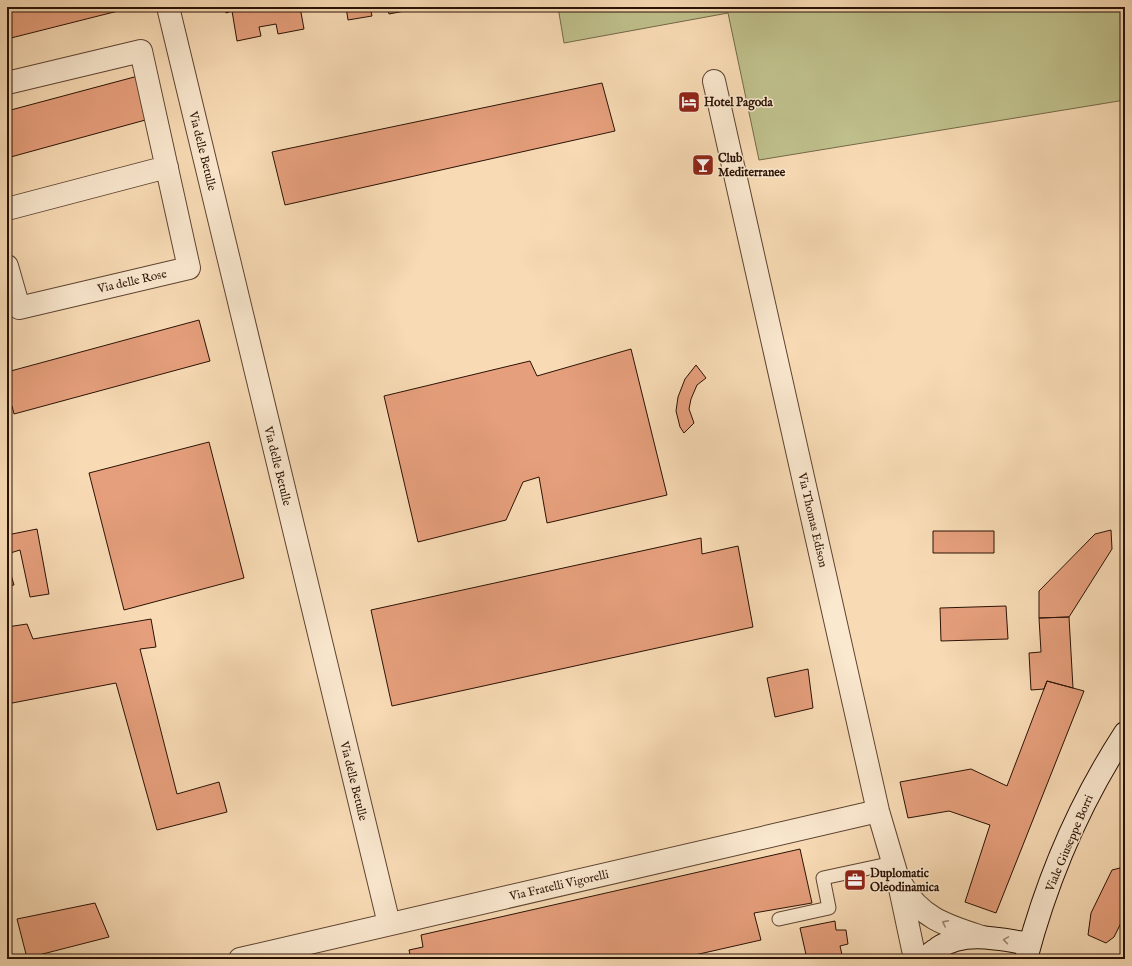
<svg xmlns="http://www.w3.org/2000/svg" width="1132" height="966" font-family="'IM FELL English',serif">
<rect width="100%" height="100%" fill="#f8dbb5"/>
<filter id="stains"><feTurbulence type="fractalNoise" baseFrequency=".005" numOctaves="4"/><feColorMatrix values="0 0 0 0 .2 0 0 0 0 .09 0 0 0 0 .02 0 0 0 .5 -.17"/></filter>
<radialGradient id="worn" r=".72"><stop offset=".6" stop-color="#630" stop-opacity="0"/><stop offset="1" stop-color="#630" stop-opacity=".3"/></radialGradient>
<path fill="#bfc08c" stroke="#746948" d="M 558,7 L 1125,7 L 1125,100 L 759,160 L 728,13 L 564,43 Z"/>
<path fill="#e69f7c" stroke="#2a1205" d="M 7,7 L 121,7 L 122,10 L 7,39 Z
M 225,7 L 300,7 L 304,29 L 278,34 L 276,24 L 259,27 L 261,36 L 237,41 L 232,11 L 226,13 Z
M 346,7 L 370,7 L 372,16 L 348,20 Z
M 387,7 L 415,7 L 415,9 L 389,14 Z
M 138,76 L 149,119 L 7,158 L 7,111 Z
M 602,83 L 615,131 L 285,205 L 272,152 Z
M 199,320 L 210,361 L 14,414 L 12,406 L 7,407 L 7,372 Z
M 631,349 L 667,495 L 547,523 L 539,477 L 523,482 L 506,520 L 418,542 L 384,396 L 530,361 L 537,376 Z
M 696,365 L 706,378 L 697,385 L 691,399 L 689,409 L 694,423 L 684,433 L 680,427 L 676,411 L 678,397 L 685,379 Z
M 209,442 L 244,578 L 124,610 L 89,473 Z
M 37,529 L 49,594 L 30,597 L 20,550 L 7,554 L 7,535 Z
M 1111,530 L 1112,549 L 1069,617 L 1039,618 L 1039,591 L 1095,534 Z
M 933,531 L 994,531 L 994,553 L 933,553 Z
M 701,538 L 702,554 L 738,546 L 753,627 L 392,706 L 371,610 Z
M 7,561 L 14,585 L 7,586 Z
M 1006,606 L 1008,639 L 941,641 L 940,608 Z
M 1069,617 L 1073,688 L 1047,681 L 1044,689 L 1031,690 L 1029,653 L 1041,652 L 1039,618 Z
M 151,619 L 156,647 L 140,649 L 177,794 L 219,782 L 227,812 L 157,830 L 116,683 L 7,704 L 7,627 L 27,624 L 33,639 Z
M 808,669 L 813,708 L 775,717 L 767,678 Z
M 1047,681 L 1084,691 L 996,913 L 965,902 L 990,825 L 949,811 L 908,818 L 900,782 L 971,769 L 1007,786 Z
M 800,849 L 812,903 L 754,913 L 761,940 L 677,959 L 411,959 L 409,950 L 423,947 L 421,935 Z
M 1124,867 L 1125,868 L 1125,915 L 1114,937 L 1106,943 L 1088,935 L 1091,913 L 1112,870 Z
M 95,903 L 109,937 L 27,958 L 17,919 Z
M 835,921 L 836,930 L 846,930 L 848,944 L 840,946 L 843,959 L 807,959 L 800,928 Z"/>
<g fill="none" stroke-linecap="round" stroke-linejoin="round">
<g stroke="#5e4431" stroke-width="15">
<path id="lane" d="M 779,919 L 829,908 L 823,878 L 893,863"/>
</g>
<g stroke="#5e4431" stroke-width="24">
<path id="street" d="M 168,7 L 389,924
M 714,81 L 878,811 L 898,879 L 915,959
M 7,83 L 141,51 L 189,268 L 19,308 L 7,266
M 7,209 L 167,167
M 902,885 C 920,918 948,926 982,937
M 240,959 L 878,811"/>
</g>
<g stroke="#2a1205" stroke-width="24">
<path id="secondary" d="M 927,959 C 929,953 933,952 938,948 C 965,930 999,939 1030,944
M 1026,959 C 1047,879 1080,802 1125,733"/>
</g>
<use href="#lane" stroke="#fae8cf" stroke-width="13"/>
<use href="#street" stroke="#fae8cf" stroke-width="22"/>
<use href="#secondary" stroke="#fae8cf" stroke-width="22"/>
</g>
<defs><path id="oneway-chevron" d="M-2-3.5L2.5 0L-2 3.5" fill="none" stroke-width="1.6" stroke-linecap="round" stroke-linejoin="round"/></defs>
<g stroke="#9c8874">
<use href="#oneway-chevron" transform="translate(945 923) rotate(-153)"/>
<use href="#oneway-chevron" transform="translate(1006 940) rotate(-171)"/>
</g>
<defs>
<g id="hotel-square" transform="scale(1.15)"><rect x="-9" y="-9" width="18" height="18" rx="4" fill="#8f2418" stroke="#fae8cf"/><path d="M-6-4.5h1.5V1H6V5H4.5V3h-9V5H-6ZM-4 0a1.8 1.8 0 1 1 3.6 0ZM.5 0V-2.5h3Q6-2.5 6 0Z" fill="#fff"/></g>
<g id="bar-square" transform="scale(1.15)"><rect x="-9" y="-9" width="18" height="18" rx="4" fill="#8f2418" stroke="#fae8cf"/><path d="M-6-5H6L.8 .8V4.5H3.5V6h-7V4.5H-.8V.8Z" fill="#fff"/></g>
<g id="office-square" transform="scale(1.15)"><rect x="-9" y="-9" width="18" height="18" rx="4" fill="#8f2418" stroke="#fae8cf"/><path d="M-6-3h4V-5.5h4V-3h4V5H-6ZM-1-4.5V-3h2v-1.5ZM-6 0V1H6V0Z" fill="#fff"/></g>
</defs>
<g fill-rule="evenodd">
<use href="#hotel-square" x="689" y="102"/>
<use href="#bar-square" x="703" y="165"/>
<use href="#office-square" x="855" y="880"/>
</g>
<g text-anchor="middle" stroke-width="3" stroke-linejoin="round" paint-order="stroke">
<g font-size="12" font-weight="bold" fill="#2a1205" stroke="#fae8cf" text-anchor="start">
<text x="704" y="106">Hotel Pagoda</text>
<text x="718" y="162">Club<tspan x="718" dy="14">Mediterranee</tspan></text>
<text x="870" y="877">Duplomatic<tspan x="870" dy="14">Oleodinamica</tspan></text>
</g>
<g font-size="12" fill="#2a1205" stroke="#fae8cf">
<text transform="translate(203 151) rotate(76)" y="4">Via delle Betulle</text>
<text transform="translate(132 281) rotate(-13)" y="4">Via delle Rose</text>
<text transform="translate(278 466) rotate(76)" y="4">Via delle Betulle</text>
<text transform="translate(813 520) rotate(77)" y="4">Via Thomas Edison</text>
<text transform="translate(354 781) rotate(76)" y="4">Via delle Betulle</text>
<text transform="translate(1069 843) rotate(-67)" y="4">Viale Giuseppe Borri</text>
<text transform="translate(559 885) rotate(-13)" y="4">Via Fratelli Vigorelli</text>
</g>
</g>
<rect width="1132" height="966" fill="none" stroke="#f8dbb5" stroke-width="24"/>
<rect x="8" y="8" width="1116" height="950" fill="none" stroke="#2a1205" stroke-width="2"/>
<rect x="12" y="12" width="1108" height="942" fill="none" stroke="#2a1205"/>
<rect width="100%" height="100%" filter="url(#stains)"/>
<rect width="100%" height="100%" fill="url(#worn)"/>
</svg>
